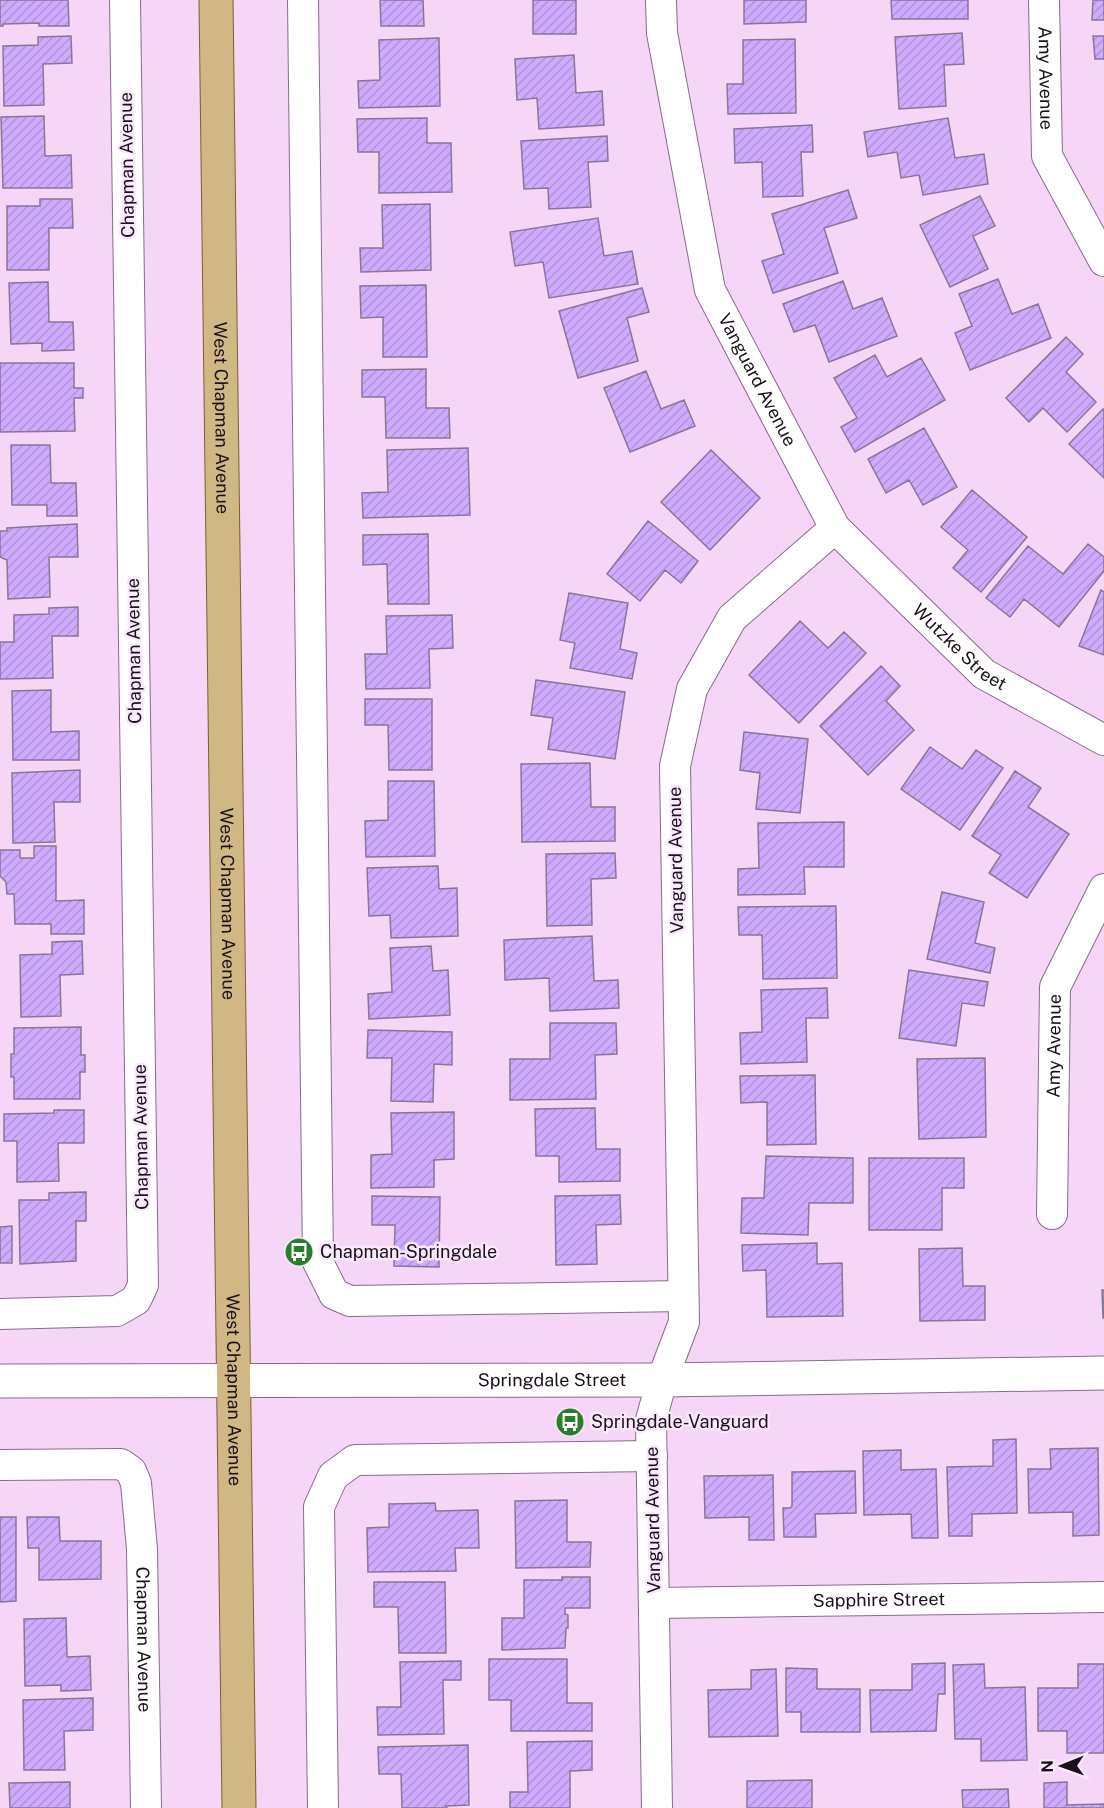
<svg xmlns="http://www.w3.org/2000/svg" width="1104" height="1808" font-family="'Public Sans',sans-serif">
<defs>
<pattern id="building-hatch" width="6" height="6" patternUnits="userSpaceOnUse" patternTransform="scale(1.5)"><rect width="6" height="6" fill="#cfabfd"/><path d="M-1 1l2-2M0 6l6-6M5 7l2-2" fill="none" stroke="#b192d8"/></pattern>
</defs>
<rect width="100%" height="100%" fill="#f5d6f7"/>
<path fill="url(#building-hatch)" stroke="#85779a" stroke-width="1.5" d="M 0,0 L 68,0 L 69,26 L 39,26 L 39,23 L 3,24 L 3,26 L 0,26 Z
M 380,0 L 423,0 L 424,26 L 381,26 Z
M 533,0 L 576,0 L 576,34 L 533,34 Z
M 744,0 L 806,0 L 806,22 L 744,24 Z
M 891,0 L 968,0 L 968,19 L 892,19 Z
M 1093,0 L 1104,0 L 1104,20 L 1092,20 Z
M 962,33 L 964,64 L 944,65 L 946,106 L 899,109 L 895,37 Z
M 71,36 L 72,63 L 43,64 L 44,105 L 4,106 L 3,46 L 38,45 L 38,37 Z
M 1093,36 L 1104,36 L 1104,59 L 1095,59 Z
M 439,38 L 440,106 L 359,108 L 358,81 L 380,80 L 379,40 Z
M 795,39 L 796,113 L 728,114 L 727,84 L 743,84 L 743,40 Z
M 574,55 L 576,93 L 602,91 L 604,125 L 539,129 L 537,98 L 517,100 L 515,59 Z
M 44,116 L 45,156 L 71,155 L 72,188 L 3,188 L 1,117 Z
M 427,118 L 427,143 L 451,143 L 452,192 L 379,193 L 379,152 L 358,152 L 357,119 Z
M 948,118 L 955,158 L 984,154 L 988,184 L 923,195 L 919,175 L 901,178 L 897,152 L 868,157 L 864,132 Z
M 812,125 L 813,152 L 801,152 L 803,196 L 763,197 L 762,162 L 735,163 L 734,129 Z
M 607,136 L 608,161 L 588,162 L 591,207 L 549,209 L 548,188 L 524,189 L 521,141 Z
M 848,190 L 857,218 L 824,228 L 838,273 L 773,293 L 762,261 L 784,254 L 772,214 Z
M 980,196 L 995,226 L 973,236 L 988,269 L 950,287 L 920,225 Z
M 40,199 L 72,199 L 73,228 L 49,228 L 49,270 L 7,270 L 7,206 L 40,206 Z
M 430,204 L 431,270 L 361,272 L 360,248 L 383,248 L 382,205 Z
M 598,218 L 604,256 L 632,251 L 638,284 L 549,298 L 543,262 L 515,266 L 510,232 Z
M 998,279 L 1012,314 L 1038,304 L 1051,338 L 970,370 L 955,333 L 972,326 L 959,294 Z
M 843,281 L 853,309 L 882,298 L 897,336 L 829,362 L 815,325 L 794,332 L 783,304 Z
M 48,282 L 49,322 L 73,322 L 74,350 L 42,351 L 42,343 L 11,344 L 9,283 Z
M 426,285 L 427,357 L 383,357 L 383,317 L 361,318 L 360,286 Z
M 642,288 L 649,312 L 627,318 L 638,361 L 578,378 L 559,311 Z
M 1066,337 L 1083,354 L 1066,372 L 1096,402 L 1067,432 L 1043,408 L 1029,422 L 1006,398 Z
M 875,355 L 887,377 L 921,358 L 945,400 L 855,452 L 841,427 L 857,418 L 834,378 Z
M 0,363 L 74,363 L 74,388 L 83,388 L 83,398 L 74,398 L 75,431 L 0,432 Z
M 426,369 L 426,408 L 449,408 L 450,438 L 386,438 L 385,397 L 362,397 L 362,370 Z
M 646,371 L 661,409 L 684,400 L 695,426 L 630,452 L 604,388 Z
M 1103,409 L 1104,409 L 1104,478 L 1069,444 Z
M 924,428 L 957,487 L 923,505 L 909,480 L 886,493 L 868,459 Z
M 11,445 L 50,445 L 51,483 L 76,483 L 77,516 L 47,516 L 47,505 L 12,505 Z
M 468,448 L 470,515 L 363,518 L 362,493 L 388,492 L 387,450 Z
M 711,450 L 760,498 L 710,550 L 661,502 Z
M 972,490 L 1027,537 L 981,592 L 953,568 L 968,550 L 941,527 Z
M 648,521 L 698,561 L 681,583 L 665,570 L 640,601 L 607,574 Z
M 77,524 L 78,557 L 49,557 L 50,597 L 8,599 L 7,560 L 0,557 L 0,531 L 7,531 L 7,528 Z
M 428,534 L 429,604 L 388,604 L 387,564 L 363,565 L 363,535 Z
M 1088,544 L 1104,557 L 1104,571 L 1059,627 L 1024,599 L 1010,617 L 986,598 L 1028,546 L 1063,574 Z
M 1101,590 L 1104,592 L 1104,655 L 1079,646 Z
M 569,593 L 628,603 L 620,649 L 637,653 L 632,679 L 570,668 L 575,643 L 560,640 Z
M 78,607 L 78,636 L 52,636 L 53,678 L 0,679 L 0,642 L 14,642 L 14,615 L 49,614 L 49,608 Z
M 452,615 L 453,648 L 429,649 L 430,688 L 366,689 L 365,654 L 387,654 L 386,616 Z
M 800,621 L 828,648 L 844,632 L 866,653 L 799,723 L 749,675 Z
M 881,666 L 900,686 L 886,701 L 914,730 L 868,775 L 820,726 Z
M 536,680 L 625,692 L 615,759 L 548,749 L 553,718 L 531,715 Z
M 51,690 L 51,732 L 79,731 L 79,760 L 13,760 L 12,691 Z
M 365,699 L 432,699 L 432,770 L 389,770 L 388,725 L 365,725 Z
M 744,732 L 808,739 L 800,813 L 756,809 L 760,773 L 740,770 Z
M 930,747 L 962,769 L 976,750 L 1003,768 L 960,830 L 901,789 Z
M 590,763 L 591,807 L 615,807 L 615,841 L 522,842 L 521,764 Z
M 80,770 L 80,802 L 54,802 L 55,842 L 13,843 L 12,773 Z
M 1015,771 L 1041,788 L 1028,807 L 1069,834 L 1027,898 L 989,873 L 1001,855 L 972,836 Z
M 388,781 L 434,781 L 435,856 L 366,857 L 365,821 L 388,820 Z
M 844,822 L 844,867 L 804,867 L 805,894 L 738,895 L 738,869 L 759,868 L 758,823 Z
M 34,846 L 56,846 L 56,901 L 84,900 L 84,934 L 51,934 L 51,924 L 15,924 L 14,894 L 7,894 L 6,882 L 0,876 L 0,850 L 20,850 L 20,858 L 34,858 Z
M 615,853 L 616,878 L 591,879 L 592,925 L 547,926 L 546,854 Z
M 438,866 L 439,889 L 457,888 L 458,936 L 391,938 L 390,915 L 369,916 L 367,868 Z
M 942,892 L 984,902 L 975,943 L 995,948 L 990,973 L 927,959 Z
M 836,906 L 837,978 L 763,979 L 762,935 L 739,935 L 738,907 Z
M 592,936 L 594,981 L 618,980 L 619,1008 L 550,1011 L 549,978 L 505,980 L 504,940 Z
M 82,941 L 83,974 L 60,975 L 61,1016 L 21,1017 L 20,955 L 52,954 L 52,942 Z
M 431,946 L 433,971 L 448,970 L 450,1015 L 369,1019 L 368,994 L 392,992 L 390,948 Z
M 909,970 L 988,982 L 984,1006 L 962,1003 L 956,1046 L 899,1038 Z
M 827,988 L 828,1018 L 806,1018 L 807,1062 L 741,1064 L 740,1033 L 762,1032 L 761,990 Z
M 550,1023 L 616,1023 L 617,1054 L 595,1055 L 596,1099 L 510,1100 L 510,1059 L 550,1059 Z
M 81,1027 L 81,1055 L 85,1055 L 85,1072 L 80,1072 L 80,1099 L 14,1099 L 14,1077 L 11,1077 L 11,1054 L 14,1054 L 14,1028 Z
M 368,1030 L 452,1032 L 452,1065 L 434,1064 L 433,1102 L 391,1101 L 392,1058 L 367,1058 Z
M 985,1058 L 986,1137 L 919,1139 L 917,1059 Z
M 815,1075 L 816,1144 L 767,1145 L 767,1102 L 741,1103 L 740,1076 Z
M 595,1108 L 596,1149 L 620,1149 L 620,1181 L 559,1182 L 559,1156 L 536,1156 L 535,1109 Z
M 54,1110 L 84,1110 L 84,1143 L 58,1143 L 59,1181 L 17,1182 L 17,1141 L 4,1141 L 4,1114 L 54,1113 Z
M 454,1112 L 454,1159 L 434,1160 L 434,1187 L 371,1188 L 371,1155 L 392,1154 L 391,1113 Z
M 766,1156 L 853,1158 L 853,1203 L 809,1203 L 808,1235 L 741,1233 L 742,1198 L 764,1198 Z
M 869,1158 L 964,1158 L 964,1188 L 942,1188 L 942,1230 L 869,1230 Z
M 86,1192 L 86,1221 L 76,1221 L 76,1261 L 20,1264 L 19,1200 L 49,1200 L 49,1193 Z
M 620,1195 L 621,1224 L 596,1225 L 597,1264 L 556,1265 L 555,1196 Z
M 372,1196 L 440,1197 L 439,1267 L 394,1266 L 395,1225 L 372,1225 Z
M 12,1226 L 12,1263 L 0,1263 L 0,1227 Z
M 817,1243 L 817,1264 L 842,1263 L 843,1316 L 767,1317 L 766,1270 L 743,1271 L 742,1245 Z
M 962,1248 L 963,1286 L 985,1286 L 985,1320 L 920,1321 L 919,1249 Z
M 1102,1290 L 1104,1290 L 1104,1318 L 1103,1318 Z
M 1016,1439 L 1017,1513 L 972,1514 L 972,1536 L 949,1536 L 947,1467 L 993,1466 L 993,1440 Z
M 1098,1448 L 1099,1535 L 1073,1536 L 1073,1512 L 1029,1513 L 1028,1469 L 1051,1469 L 1050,1449 Z
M 901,1450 L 901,1470 L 936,1469 L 938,1538 L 912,1538 L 911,1514 L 864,1515 L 863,1451 Z
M 855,1471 L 856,1513 L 815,1514 L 816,1537 L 784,1537 L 783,1508 L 790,1508 L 792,1506 L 792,1472 Z
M 773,1475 L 774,1540 L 749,1540 L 749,1517 L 705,1518 L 704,1476 Z
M 567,1500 L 567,1542 L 591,1542 L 590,1567 L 516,1568 L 515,1501 Z
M 435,1503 L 436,1511 L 478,1510 L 479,1548 L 455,1548 L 456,1571 L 368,1572 L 367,1528 L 389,1527 L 389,1504 Z
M 0,1517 L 16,1517 L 16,1601 L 0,1602 Z
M 27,1517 L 59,1517 L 60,1541 L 101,1541 L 101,1579 L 39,1580 L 39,1548 L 28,1548 Z
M 562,1577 L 590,1577 L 590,1608 L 565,1608 L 565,1614 L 568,1615 L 568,1628 L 566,1628 L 565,1648 L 502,1650 L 502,1618 L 524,1618 L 524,1580 L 562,1580 Z
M 374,1582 L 445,1582 L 446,1653 L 399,1653 L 398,1607 L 374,1607 Z
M 66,1618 L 67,1657 L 90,1656 L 91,1690 L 61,1691 L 61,1685 L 25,1686 L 24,1619 Z
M 489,1659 L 567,1659 L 567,1703 L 592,1703 L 592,1731 L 511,1731 L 511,1700 L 489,1700 Z
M 461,1661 L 461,1680 L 443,1680 L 444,1734 L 378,1735 L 377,1707 L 401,1707 L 400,1662 Z
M 945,1663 L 945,1694 L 938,1694 L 936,1731 L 871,1732 L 870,1690 L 912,1690 L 912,1664 Z
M 984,1664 L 985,1688 L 1025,1687 L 1027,1760 L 981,1761 L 981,1739 L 955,1739 L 953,1665 Z
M 1078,1664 L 1104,1664 L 1104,1753 L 1067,1753 L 1067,1731 L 1038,1731 L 1038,1688 L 1078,1688 Z
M 786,1668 L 817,1669 L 817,1689 L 860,1689 L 860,1732 L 801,1732 L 801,1712 L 786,1712 Z
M 776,1669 L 778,1736 L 709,1737 L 708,1690 L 751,1689 L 751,1670 Z
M 93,1698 L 93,1730 L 64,1731 L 65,1770 L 24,1770 L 23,1700 Z
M 592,1741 L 592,1770 L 570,1771 L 570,1808 L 510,1808 L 510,1792 L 528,1792 L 527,1742 Z
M 468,1745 L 469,1805 L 446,1806 L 447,1808 L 402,1808 L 401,1774 L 379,1774 L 378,1747 Z
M 812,1780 L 812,1808 L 747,1808 L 747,1781 Z
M 70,1782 L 70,1808 L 10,1808 L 9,1783 Z
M 1067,1782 L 1067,1805 L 1104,1804 L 1104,1808 L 1044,1808 L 1044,1783 Z
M 1008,1789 L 1009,1808 L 963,1808 L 962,1790 Z"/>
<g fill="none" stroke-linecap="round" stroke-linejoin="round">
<g stroke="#876c8a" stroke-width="32">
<g id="street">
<path d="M 303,0 L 318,1262 L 334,1294 L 350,1301 L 683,1296"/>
<path id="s1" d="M 661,0 L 662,33 L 710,290 L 835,528 L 984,674 L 1104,740"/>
<path id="s2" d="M 1044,0 L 1047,156 L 1104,261"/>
<path id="s3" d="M 1052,1214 L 1055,987 L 1104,889"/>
<path d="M 0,1314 L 117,1311 L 136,1300 L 143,1285 L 125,0"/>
<path id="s4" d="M 0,1465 L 121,1464 L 131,1471 L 136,1483 L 142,1549 L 146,1808"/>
<path id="s5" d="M 654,1603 L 1104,1597"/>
<path d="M 323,1808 L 319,1507 L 333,1476 L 355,1460 L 652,1456"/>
<path d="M 657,1808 L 651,1420 L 662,1380 L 684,1322 L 675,766 L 692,689 L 732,618 L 835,528"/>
</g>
</g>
<g stroke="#876c8a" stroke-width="35">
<g id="secondary">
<path id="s6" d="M 0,1381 L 662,1380 L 1104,1373"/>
</g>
</g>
<g stroke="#7c5f2c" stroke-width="35">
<g id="primary">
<path id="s7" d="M 216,0 L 239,1808"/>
</g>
</g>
<use href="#street" stroke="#fff" stroke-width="30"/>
<use href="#secondary" stroke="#fff" stroke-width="33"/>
<use href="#primary" stroke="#d0b885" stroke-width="33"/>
</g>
<defs>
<g id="bus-disc" transform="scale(1.5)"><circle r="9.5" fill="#287e2b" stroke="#fae8fc"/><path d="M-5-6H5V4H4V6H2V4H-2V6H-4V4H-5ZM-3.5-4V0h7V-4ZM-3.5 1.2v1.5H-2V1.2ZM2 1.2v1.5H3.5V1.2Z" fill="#fff"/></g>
</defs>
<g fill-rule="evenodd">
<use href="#bus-disc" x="299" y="1252"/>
<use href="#bus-disc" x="570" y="1422"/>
</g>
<g text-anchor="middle" stroke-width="5" stroke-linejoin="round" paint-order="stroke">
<g font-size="18" fill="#1b111c" stroke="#fae8fc">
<text dy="6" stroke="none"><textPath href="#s2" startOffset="78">Amy Avenue</textPath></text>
<text transform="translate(127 165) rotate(-91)" y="6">Chapman Avenue</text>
<text dy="6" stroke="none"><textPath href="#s1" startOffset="396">Vanguard Avenue</textPath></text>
<text dy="6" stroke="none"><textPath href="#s7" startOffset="418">West Chapman Avenue</textPath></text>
<text dy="6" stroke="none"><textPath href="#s1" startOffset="736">Wutzke Street</textPath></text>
<text transform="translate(134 651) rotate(-91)" y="6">Chapman Avenue</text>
<text transform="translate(676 860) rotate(-91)" y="6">Vanguard Avenue</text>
<text dy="6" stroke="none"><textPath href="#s7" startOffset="904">West Chapman Avenue</textPath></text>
<text dy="6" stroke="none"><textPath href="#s3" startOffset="168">Amy Avenue</textPath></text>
<text transform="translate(141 1137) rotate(-91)" y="6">Chapman Avenue</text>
<text dy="6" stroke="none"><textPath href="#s6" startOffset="552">Springdale Street</textPath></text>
<text dy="6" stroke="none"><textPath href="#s7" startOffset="1390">West Chapman Avenue</textPath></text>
<text transform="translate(653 1520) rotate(-91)" y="6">Vanguard Avenue</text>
<text dy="6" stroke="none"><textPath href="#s5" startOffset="225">Sapphire Street</textPath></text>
<text dy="6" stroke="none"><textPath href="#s4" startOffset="303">Chapman Avenue</textPath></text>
</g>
<g font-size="18" fill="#1b111c" stroke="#fae8fc" text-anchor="start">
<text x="320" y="1258">Chapman-Springdale</text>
<text x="591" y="1428">Springdale-Vanguard</text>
</g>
</g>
<g transform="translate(1062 1766) rotate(269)" stroke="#fae8fc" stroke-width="4.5" paint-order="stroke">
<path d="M0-4.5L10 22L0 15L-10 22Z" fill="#1b111c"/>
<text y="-9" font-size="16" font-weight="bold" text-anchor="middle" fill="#1b111c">N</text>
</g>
</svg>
